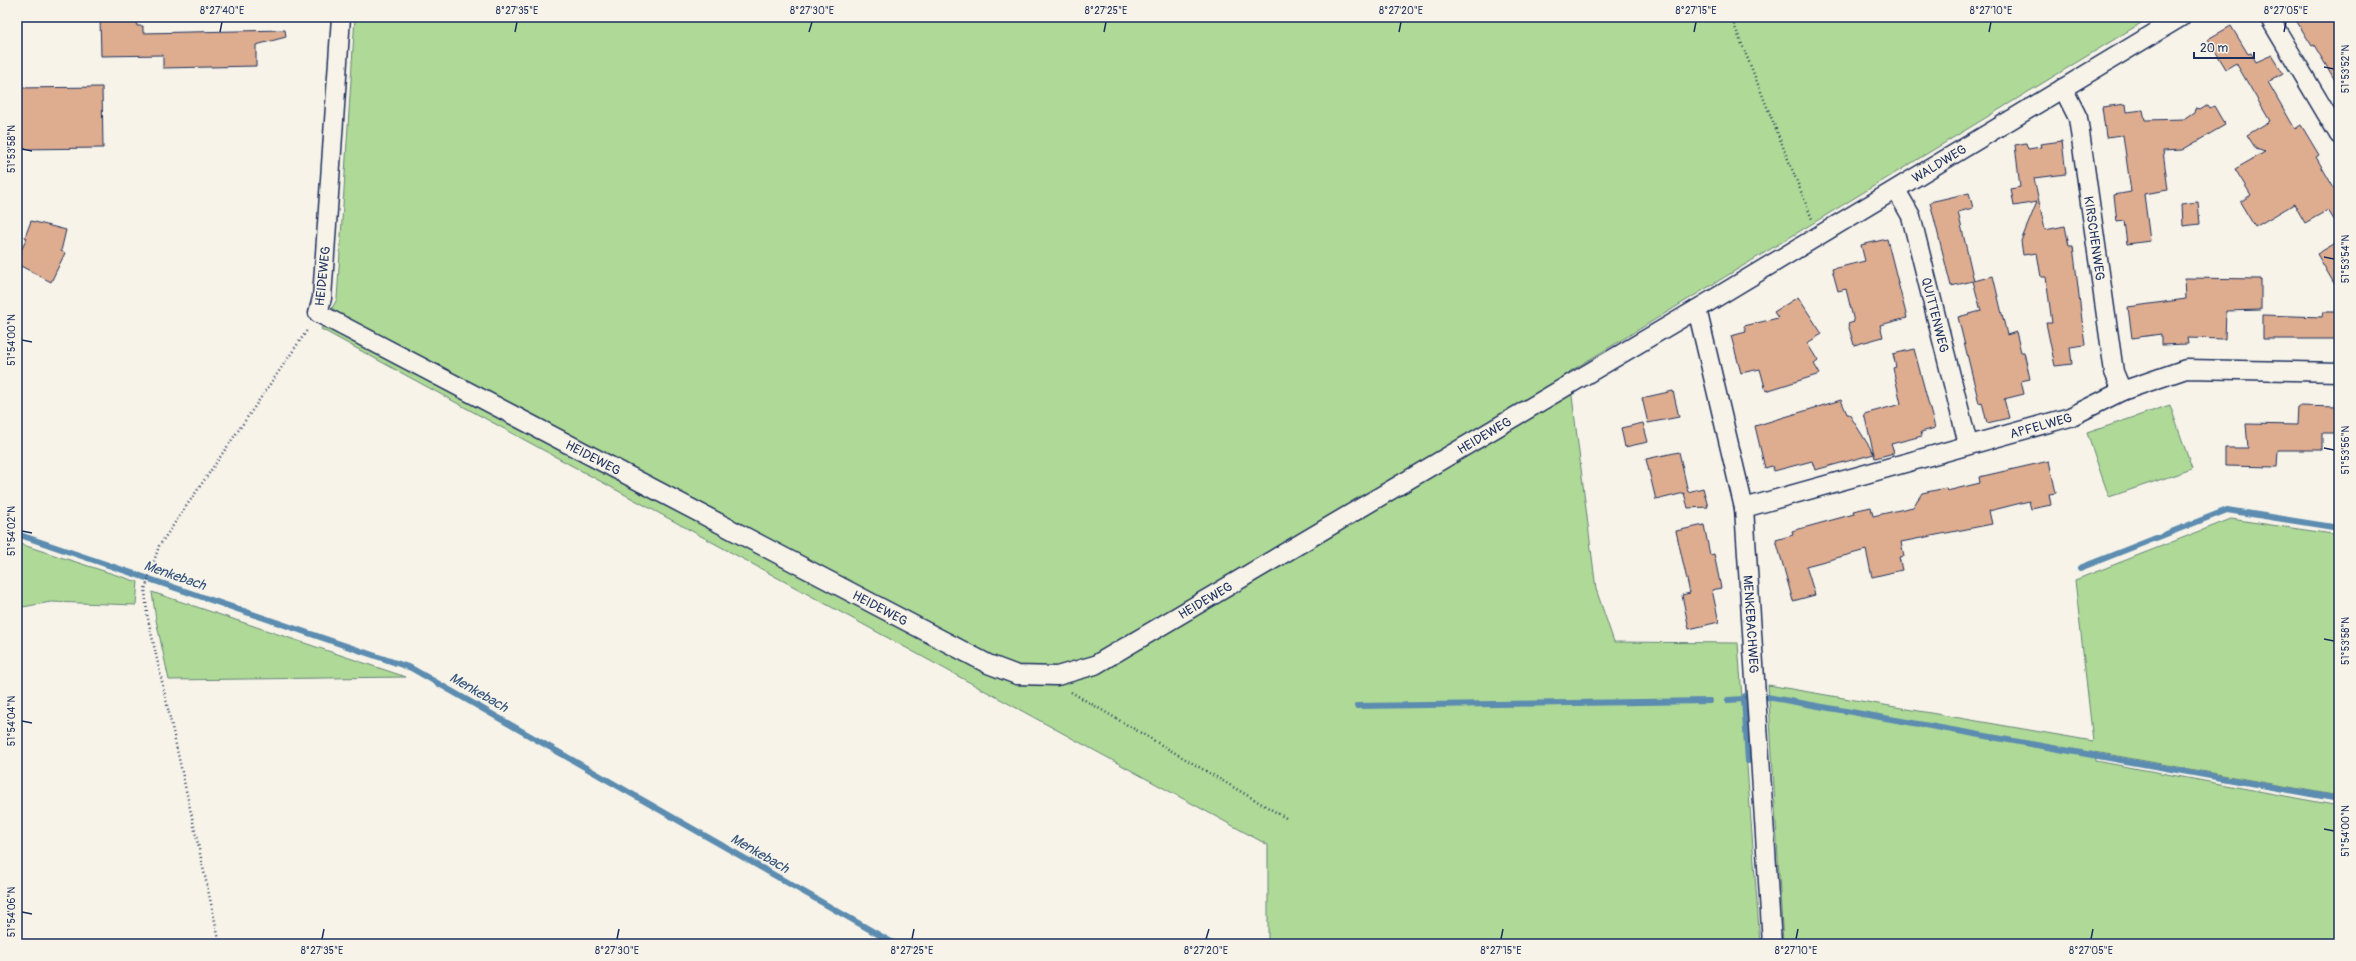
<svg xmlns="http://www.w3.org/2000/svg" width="2356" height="961" font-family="Pangolin,sans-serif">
<rect width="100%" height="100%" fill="#f7f3e8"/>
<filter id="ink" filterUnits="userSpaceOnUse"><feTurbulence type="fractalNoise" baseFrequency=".025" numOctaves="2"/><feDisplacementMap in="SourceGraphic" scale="8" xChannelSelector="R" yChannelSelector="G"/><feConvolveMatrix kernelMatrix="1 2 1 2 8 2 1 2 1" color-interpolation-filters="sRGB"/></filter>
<g filter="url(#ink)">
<path fill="#afd996" stroke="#65847a" d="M 355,17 L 2151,17 L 1569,372 L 1596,589 L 1614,642 L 1738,643 L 1760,944 L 1268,944 L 1268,845 L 321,329 L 337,299 Z
M 2170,405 L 2192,469 L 2109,497 L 2087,433 Z
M 2231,519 L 2339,535 L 2339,796 L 2095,752 L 2096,761 L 2339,806 L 2339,944 L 1783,944 L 1768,685 L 2093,741 L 2075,580 Z
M 17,543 L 138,582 L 136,605 L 51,602 L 17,608 Z
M 152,592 L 406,677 L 169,680 L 156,620 Z"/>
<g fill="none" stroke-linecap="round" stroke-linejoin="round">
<path stroke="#5b8cb0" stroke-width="6" d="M 17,534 L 411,668 L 895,944
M 2080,568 L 2227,510 L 2339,528
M 1767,697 L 2339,799
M 1744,699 L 1748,761
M 1728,700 L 1744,699 L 1745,696
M 1357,706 L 1710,701"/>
</g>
<path fill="#dead90" stroke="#1b2f5e" d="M 100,17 L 136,17 L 137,26 L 143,26 L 143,33 L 285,30 L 286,37 L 256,45 L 256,66 L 163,68 L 163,55 L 101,56 Z
M 2294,17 L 2339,17 L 2339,87 L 2314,45 L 2312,46 Z
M 2231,26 L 2248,54 L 2251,53 L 2256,62 L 2272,55 L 2283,73 L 2268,82 L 2295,129 L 2301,125 L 2319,155 L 2316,157 L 2339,197 L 2339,228 L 2328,210 L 2305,223 L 2294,204 L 2255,227 L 2240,202 L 2251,195 L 2235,169 L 2265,152 L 2256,149 L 2247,135 L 2270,121 L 2236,63 L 2226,69 L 2208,39 Z
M 102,87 L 103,148 L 17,149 L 17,88 Z
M 2126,104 L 2127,112 L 2143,110 L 2145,120 L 2185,119 L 2194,113 L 2195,109 L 2200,110 L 2208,105 L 2210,108 L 2214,106 L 2225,125 L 2182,150 L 2163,151 L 2168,190 L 2144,194 L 2150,241 L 2127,244 L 2124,221 L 2117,222 L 2114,195 L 2131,192 L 2123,135 L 2106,137 L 2102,107 Z
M 2062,141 L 2066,174 L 2034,178 L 2045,230 L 2065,226 L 2069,246 L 2073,246 L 2085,345 L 2070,347 L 2072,364 L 2055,366 L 2046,323 L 2052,323 L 2046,277 L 2041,277 L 2037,253 L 2023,255 L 2021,241 L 2037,202 L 2014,206 L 2011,189 L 2020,187 L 2015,145 L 2026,143 L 2028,149 L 2041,147 L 2040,144 Z
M 1969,193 L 1973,208 L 1958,212 L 1974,281 L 1993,276 L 2007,335 L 2016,332 L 2021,352 L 2024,352 L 2030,379 L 2021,381 L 2024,394 L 2004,399 L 2009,418 L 1987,423 L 1982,402 L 1979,403 L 1958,317 L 1981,311 L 1973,281 L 1951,286 L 1930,202 Z
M 2198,202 L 2200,224 L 2183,226 L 2182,204 Z
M 31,221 L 66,230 L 61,251 L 65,253 L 51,282 L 17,264 L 17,259 L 27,238 L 25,237 Z
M 1887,239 L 1907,318 L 1880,325 L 1883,337 L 1854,345 L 1848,324 L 1854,322 L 1846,289 L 1838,291 L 1832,269 L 1865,261 L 1861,245 Z
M 2339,241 L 2339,292 L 2317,254 Z
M 2185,278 L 2261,279 L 2261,310 L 2226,311 L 2225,339 L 2187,338 L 2188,344 L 2161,345 L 2161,334 L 2132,338 L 2128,307 L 2186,299 Z
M 1798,297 L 1822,334 L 1807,343 L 1818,361 L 1814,364 L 1820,374 L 1766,391 L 1760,369 L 1741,373 L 1731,336 L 1746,332 L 1744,326 L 1778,318 L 1774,312 Z
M 2323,312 L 2339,312 L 2339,339 L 2263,339 L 2263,315 L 2322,317 Z
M 1914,349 L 1935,428 L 1921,432 L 1922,436 L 1891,444 L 1894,453 L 1875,458 L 1864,414 L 1901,404 L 1893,368 L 1896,367 L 1893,354 Z
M 1673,391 L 1679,417 L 1648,423 L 1642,398 Z
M 1841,400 L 1847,414 L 1849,414 L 1874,454 L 1815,470 L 1812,461 L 1774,471 L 1772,466 L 1765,468 L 1755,426 Z
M 2298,406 L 2339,407 L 2339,433 L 2322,433 L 2322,450 L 2278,450 L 2277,467 L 2225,466 L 2225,448 L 2248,448 L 2246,424 L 2297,425 Z
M 1643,423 L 1648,442 L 1625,447 L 1621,428 Z
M 1679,452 L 1688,492 L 1703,488 L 1708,507 L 1688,508 L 1684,493 L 1656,500 L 1646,459 Z
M 2049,461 L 2056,493 L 2049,494 L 2051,505 L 2031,509 L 2029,501 L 1989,511 L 1992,524 L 1901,542 L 1904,556 L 1899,557 L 1902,570 L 1872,577 L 1866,550 L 1806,566 L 1815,595 L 1793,601 L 1776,540 L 1793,535 L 1792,531 L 1854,514 L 1853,511 L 1871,507 L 1873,516 L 1913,507 L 1922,493 L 1946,488 L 1947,491 L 1980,483 L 1979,477 Z
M 1704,525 L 1710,555 L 1714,554 L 1721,588 L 1712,590 L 1719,622 L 1689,629 L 1682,595 L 1690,593 L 1676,531 Z"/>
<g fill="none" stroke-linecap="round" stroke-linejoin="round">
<g stroke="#1b2f5e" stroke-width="21">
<g id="street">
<path id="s1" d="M 341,17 L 322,298 L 318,313 L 988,664 L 1017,675 L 1057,676 L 1095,665 L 1697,309 L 2181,17"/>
<path d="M 2269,17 L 2339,135"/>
<path id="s2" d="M 2063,88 L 2078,118 L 2114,372 L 2122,391"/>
<path id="s3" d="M 1896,190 L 1911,216 L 1968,444"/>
<path id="s4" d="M 1697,309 L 1744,508 L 1772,944"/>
<path id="s5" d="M 1744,508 L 2070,417 L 2122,391 L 2186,369 L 2339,372"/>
</g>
</g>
<path stroke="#1b2f5e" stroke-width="2.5" stroke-dasharray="1 3" stroke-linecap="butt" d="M 1731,17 L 1812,219
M 1071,692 L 1286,818
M 220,944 L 147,614 L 145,589 L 159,546 L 308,329"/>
<use href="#street" stroke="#f7f3e8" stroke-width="18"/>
</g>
</g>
<path fill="none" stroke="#1b2f5e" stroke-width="1.5" d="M 220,32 L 222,22M 515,32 L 517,22M 809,32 L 812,22M 1104,32 L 1106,22M 1399,32 L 1401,22M 1694,32 L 1696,22M 1989,32 L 1991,22M 2284,32 L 2286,22M 2324,67 L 2334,69M 22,149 L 32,151M 2324,257 L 2334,259M 22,340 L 32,342M 2324,448 L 2334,450M 22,531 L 32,533M 2324,639 L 2334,641M 22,721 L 32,723M 2324,829 L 2334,831M 22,912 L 32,914M 322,939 L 324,929M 617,939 L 619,929M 912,939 L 914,929M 1206,939 L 1209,929M 1501,939 L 1503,929M 1796,939 L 1798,929M 2091,939 L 2093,929"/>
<g text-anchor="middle" stroke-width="3" stroke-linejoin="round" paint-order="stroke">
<g font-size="13" fill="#1b2f5e" stroke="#f7f3e8">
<text dy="5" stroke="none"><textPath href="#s1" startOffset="2146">WALDWEG</textPath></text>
<text dy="5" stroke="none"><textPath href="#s2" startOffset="155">KIRSCHENWEG</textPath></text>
<text transform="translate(322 276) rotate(-84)" y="5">HEIDEWEG</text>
<text dy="5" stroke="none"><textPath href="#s3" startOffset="132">QUITTENWEG</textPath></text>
<text dy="5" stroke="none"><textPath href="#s5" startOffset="308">APFELWEG</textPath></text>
<text dy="5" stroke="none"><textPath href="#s1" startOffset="1616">HEIDEWEG</textPath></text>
<text dy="5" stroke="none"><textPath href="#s1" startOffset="608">HEIDEWEG</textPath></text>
<text dy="5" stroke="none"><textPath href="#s1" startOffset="1292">HEIDEWEG</textPath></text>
<text dy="5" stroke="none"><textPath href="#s1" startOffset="932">HEIDEWEG</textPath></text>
<text dy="5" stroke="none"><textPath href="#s4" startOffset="321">MENKEBACHWEG</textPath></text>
</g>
<g font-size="14" font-style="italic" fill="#365680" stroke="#f7f3e8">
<text transform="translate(175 575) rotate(19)" y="5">Menkebach</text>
<text transform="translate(479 692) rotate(30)" y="5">Menkebach</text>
<text transform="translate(760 853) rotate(30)" y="5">Menkebach</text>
</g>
</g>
<rect width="2356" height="961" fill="none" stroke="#f7f3e8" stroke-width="44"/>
<path d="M2194 52v6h60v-6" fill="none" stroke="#1b2f5e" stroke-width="2"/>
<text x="2200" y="52" font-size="12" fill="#1b2f5e" stroke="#f7f3e8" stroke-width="3" paint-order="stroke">20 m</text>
<rect x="22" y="22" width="2312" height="917" fill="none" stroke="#1b2f5e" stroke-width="1.5"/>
<g font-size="10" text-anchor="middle" fill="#1b2f5e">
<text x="222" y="14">8°27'40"E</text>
<text x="517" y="14">8°27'35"E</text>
<text x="812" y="14">8°27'30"E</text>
<text x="1106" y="14">8°27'25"E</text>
<text x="1401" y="14">8°27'20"E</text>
<text x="1696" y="14">8°27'15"E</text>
<text x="1991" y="14">8°27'10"E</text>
<text x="2286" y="14">8°27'05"E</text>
<text transform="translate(2345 69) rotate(-90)" y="4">51°53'52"N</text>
<text transform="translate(11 149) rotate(-90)" y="4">51°53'58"N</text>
<text transform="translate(2345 259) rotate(-90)" y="4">51°53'54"N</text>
<text transform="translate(11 340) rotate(-90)" y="4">51°54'00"N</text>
<text transform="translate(2345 450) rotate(-90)" y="4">51°53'56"N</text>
<text transform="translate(11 531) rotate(-90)" y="4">51°54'02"N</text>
<text transform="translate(2345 641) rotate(-90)" y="4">51°53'58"N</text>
<text transform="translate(11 721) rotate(-90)" y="4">51°54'04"N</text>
<text transform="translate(2345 831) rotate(-90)" y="4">51°54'00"N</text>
<text transform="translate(11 912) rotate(-90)" y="4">51°54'06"N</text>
<text x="322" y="954">8°27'35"E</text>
<text x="617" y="954">8°27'30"E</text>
<text x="912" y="954">8°27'25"E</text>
<text x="1206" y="954">8°27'20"E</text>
<text x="1501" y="954">8°27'15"E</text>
<text x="1796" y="954">8°27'10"E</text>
<text x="2091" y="954">8°27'05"E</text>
</g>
</svg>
